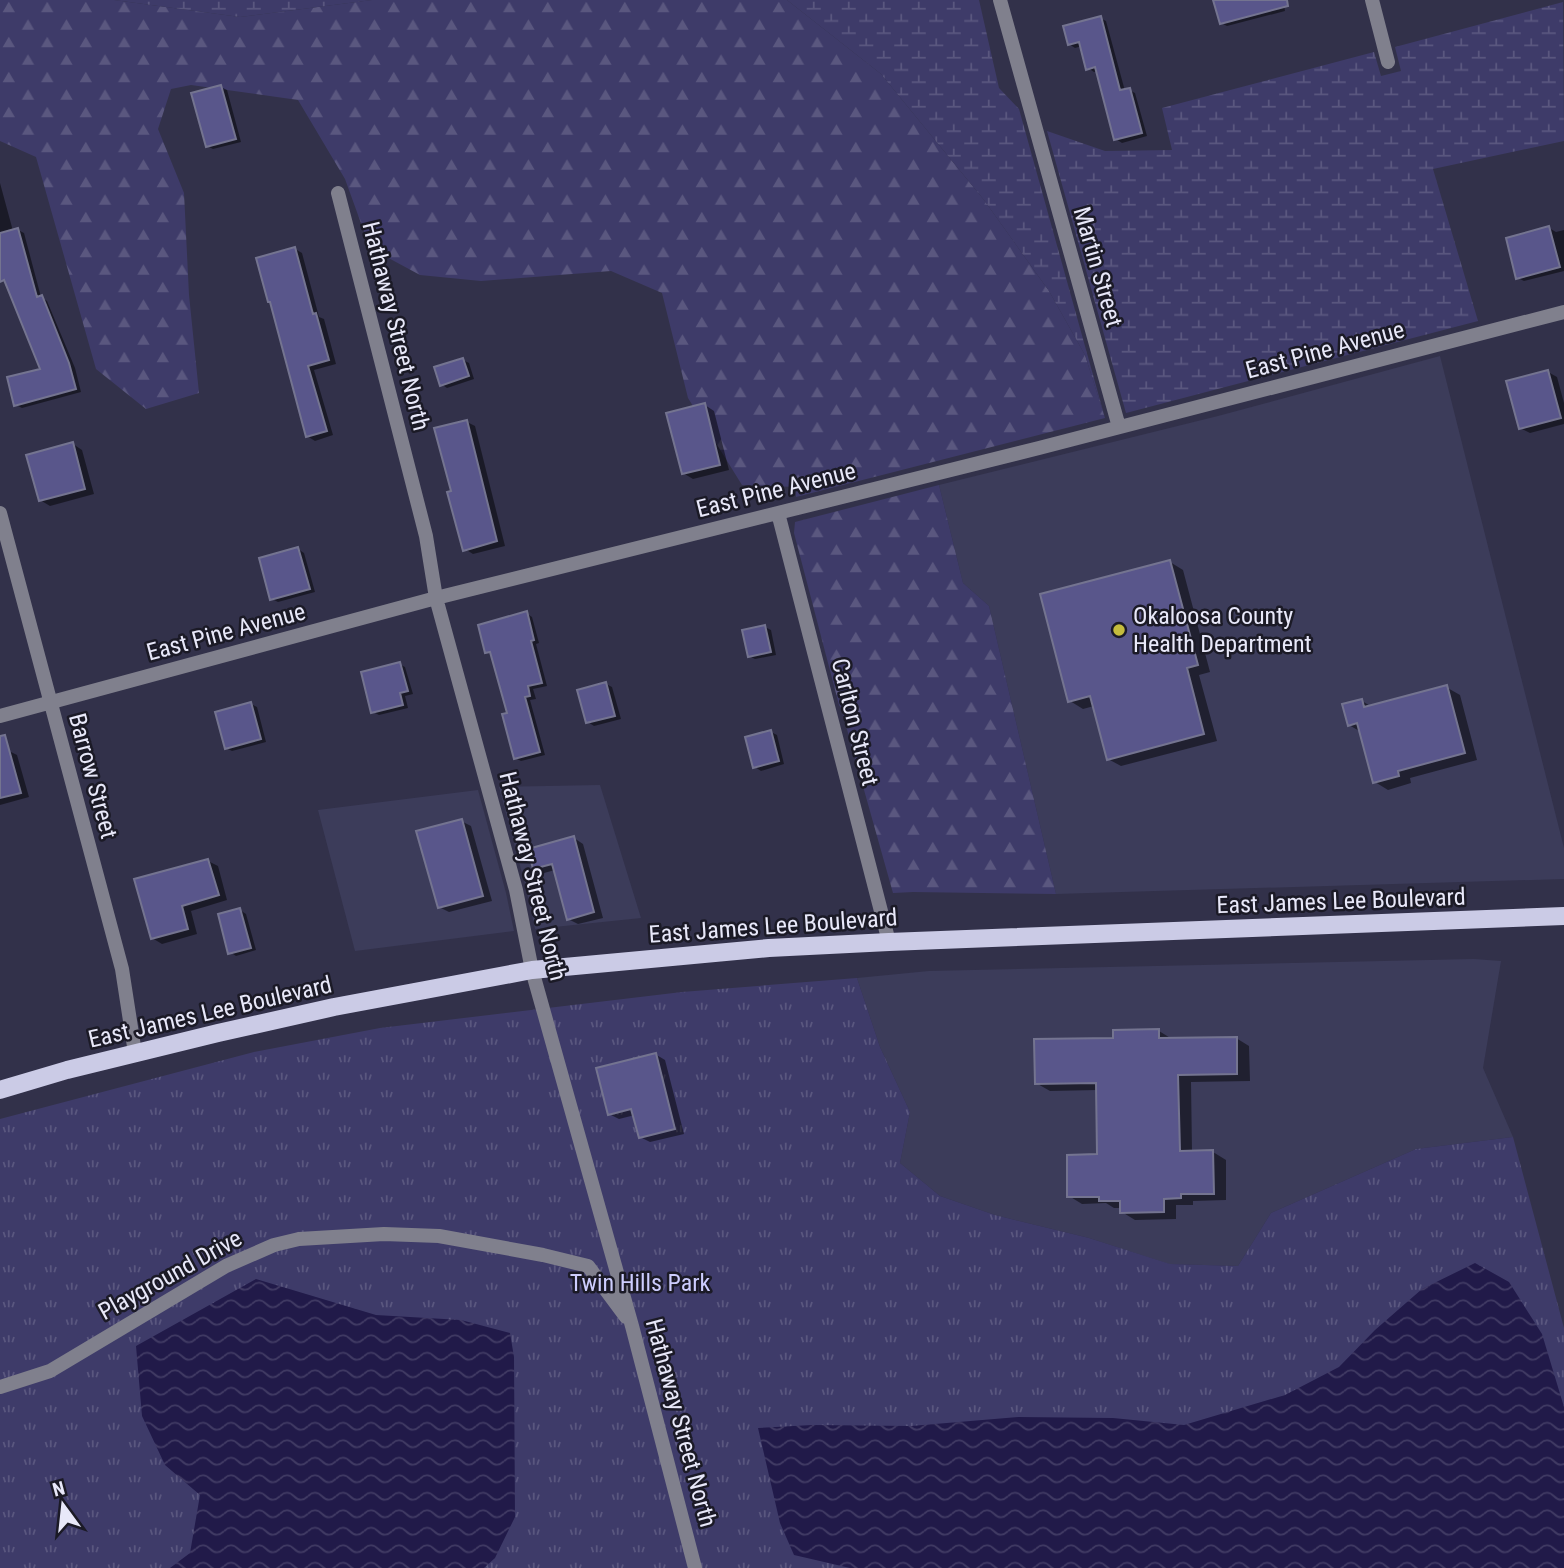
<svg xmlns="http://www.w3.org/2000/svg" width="1564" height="1568" font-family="'Roboto Condensed',sans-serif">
<defs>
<pattern id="forest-firs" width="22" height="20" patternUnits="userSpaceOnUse" patternTransform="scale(1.75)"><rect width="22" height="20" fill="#3e3b69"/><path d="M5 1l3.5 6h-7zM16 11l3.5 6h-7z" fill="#5a577f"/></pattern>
<pattern id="wetland-marsh" width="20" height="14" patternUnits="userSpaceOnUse" patternTransform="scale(1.75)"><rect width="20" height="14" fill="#3e3b69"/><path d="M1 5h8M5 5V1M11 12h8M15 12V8" fill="none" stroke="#5a577f"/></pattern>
<pattern id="park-tufts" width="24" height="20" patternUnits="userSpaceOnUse" patternTransform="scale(1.75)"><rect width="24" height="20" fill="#3e3b69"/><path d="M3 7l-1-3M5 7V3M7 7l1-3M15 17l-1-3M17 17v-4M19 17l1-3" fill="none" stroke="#5a577f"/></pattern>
<pattern id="water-waves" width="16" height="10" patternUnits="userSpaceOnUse" patternTransform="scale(1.75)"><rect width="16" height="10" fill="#211a49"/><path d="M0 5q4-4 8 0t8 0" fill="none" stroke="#413b64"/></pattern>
</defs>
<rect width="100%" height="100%" fill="#32314a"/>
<path fill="#3c3c5a" d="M 1440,356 L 1564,848 L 1564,879 L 1056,894 L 989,606 L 963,583 L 939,485 L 1218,416 Z
M 600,785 L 641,918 L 535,929 L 526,888 L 499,787 Z
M 478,790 L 506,893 L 514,931 L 355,951 L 318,810 Z
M 1474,959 L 1501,961 L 1483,1068 L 1513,1137 L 1416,1149 L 1271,1213 L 1238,1266 L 1169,1264 L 1089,1238 L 995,1215 L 940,1196 L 900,1163 L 910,1112 L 880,1047 L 857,978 L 929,971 Z"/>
<path fill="url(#forest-firs)" d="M 0,0 L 114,0 L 240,17 L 372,0 L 787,0 L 881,74 L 984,200 L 1049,291 L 1085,355 L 1105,418 L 796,497 L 796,487 L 742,485 L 688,398 L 662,293 L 611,271 L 481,281 L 420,275 L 370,248 L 345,179 L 298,100 L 191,85 L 171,89 L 158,129 L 184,193 L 189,295 L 199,393 L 146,409 L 96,369 L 36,157 L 0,141 Z
M 939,485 L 963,583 L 989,606 L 1056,894 L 913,892 L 893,893 L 841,708 L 839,705 L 794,533 L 795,522 Z"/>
<path fill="url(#wetland-marsh)" d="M 114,0 L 372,0 L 240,17 Z
M 787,0 L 979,0 L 999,88 L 1019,109 L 1105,418 L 1085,355 L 1049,291 L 984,200 L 881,74 Z
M 1563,2 L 1564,141 L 1433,169 L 1478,321 L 1126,413 L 1047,131 L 1105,151 L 1172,150 L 1162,108 L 1374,52 L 1381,76 L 1401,71 L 1395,47 Z"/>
<path fill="url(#park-tufts)" d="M 857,978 L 880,1047 L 910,1112 L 900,1163 L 940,1196 L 995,1215 L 1089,1238 L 1170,1264 L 1238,1266 L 1271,1213 L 1416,1149 L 1513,1137 L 1564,1328 L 1564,1568 L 0,1568 L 0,1119 L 254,1052 L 380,1028 L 682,992 Z"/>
<path fill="url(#water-waves)" d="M 1475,1263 L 1509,1282 L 1542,1334 L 1564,1407 L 1564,1568 L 850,1568 L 794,1555 L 780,1523 L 758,1428 L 812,1425 L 911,1426 L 1018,1417 L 1113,1418 L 1184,1425 L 1285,1395 L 1339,1367 L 1375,1330 L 1422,1289 Z
M 256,1279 L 376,1315 L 461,1320 L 510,1333 L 514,1357 L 515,1517 L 495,1558 L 484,1568 L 170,1568 L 190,1553 L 200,1495 L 165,1465 L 142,1416 L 136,1346 Z"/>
<path fill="#0007" d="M 1215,0 L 1283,0 L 1285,11 L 1227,26 L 1221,23 Z
M 1100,18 L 1106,21 L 1125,91 L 1129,90 L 1135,93 L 1147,136 L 1122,143 L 1116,139 L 1098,71 L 1094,72 L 1088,68 L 1082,46 L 1075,48 L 1069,44 Z
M 221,87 L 227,90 L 241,142 L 213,149 L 207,146 Z
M 0,183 L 13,231 L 18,230 L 24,233 L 41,297 L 47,301 L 75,368 L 81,392 L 22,408 L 16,405 L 42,370 L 8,284 L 2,280 L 0,274 Z
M 1549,228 L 1556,232 L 1564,230 L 1564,271 L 1524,281 L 1518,278 Z
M 295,249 L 302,253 L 319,317 L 324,319 L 336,364 L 314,370 L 333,435 L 315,441 L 307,436 Z
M 463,360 L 469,363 L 474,379 L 447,388 L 441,384 Z
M 1548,372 L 1557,377 L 1564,403 L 1564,424 L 1530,433 L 1520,428 Z
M 705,405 L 714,411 L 729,470 L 693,479 L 683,473 Z
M 467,422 L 475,426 L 505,546 L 473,554 L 465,549 L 453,492 Z
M 73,444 L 82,450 L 94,494 L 50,506 L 40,500 Z
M 298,549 L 304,553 L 315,592 L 278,602 L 272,599 Z
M 1170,562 L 1183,570 L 1210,672 L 1199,675 L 1217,741 L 1121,766 L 1108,759 L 1094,706 L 1083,709 L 1070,701 Z
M 526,613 L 532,617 L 539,643 L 536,644 L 547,686 L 533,689 L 536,699 L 530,700 L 545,755 L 521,761 L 515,758 L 509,714 L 493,655 L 487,652 Z
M 765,627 L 771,630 L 776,655 L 755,659 L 749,656 Z
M 399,664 L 405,667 L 413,694 L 405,696 L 408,708 L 379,715 L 373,712 Z
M 606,684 L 612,687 L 621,719 L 594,726 L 588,722 Z
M 1446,687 L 1460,695 L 1477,760 L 1410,778 L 1411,783 L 1388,790 L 1375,782 L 1361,732 L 1349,725 L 1362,701 L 1372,707 Z
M 251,704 L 257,707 L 266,742 L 232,751 L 226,748 Z
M 771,732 L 777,735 L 784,764 L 761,771 L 755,767 Z
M 9,751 L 17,755 L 29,797 L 0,805 L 0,753 Z
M 461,821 L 471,826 L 492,901 L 449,912 L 439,907 Z
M 574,838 L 583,844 L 603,918 L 578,924 L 568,919 L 555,870 L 544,873 L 535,867 Z
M 208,861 L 218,866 L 227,900 L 191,911 L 197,934 L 162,944 L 152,938 Z
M 240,910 L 246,914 L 256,950 L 236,956 L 230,952 Z
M 1159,1031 L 1172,1039 L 1236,1038 L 1249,1046 L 1250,1081 L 1191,1082 L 1192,1152 L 1213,1152 L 1226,1160 L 1226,1200 L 1193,1201 L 1193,1205 L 1176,1205 L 1176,1219 L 1135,1220 L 1122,1212 L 1122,1208 L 1114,1208 L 1106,1203 L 1082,1204 L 1069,1196 L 1099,1156 L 1098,1090 L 1050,1091 L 1036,1083 L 1115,1040 Z
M 655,1054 L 665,1060 L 684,1134 L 650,1142 L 640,1137 L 635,1115 L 619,1119 L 609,1114 Z"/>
<path fill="#59568b" stroke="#747490" stroke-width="2" d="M 1213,0 L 1287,0 L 1288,6 L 1220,24 Z
M 1101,16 L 1120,90 L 1130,88 L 1142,133 L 1114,140 L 1095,67 L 1086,70 L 1079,42 L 1068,45 L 1063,26 Z
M 221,85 L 236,139 L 206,147 L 191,93 Z
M 1549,226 L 1560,267 L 1516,279 L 1506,238 Z
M 18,228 L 37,297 L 42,295 L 69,363 L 76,389 L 14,406 L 7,377 L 40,369 L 4,280 L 0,282 L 0,233 Z
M 295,247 L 313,314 L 316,313 L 329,360 L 308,366 L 327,431 L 306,437 L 270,302 L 268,302 L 256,258 Z
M 463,358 L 469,376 L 440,386 L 434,367 Z
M 1548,370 L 1561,418 L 1519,429 L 1506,381 Z
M 705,403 L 720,465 L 682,474 L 666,413 Z
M 467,420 L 497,541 L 463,551 L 447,492 L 451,491 L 434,428 Z
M 73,442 L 85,489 L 39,501 L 26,455 Z
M 298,547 L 310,589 L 270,600 L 259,558 Z
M 1170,560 L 1198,665 L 1187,668 L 1204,734 L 1107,760 L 1090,696 L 1068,702 L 1040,594 Z
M 527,611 L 534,640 L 531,641 L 542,683 L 528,686 L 530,696 L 525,697 L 540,752 L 514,759 L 502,714 L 507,713 L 490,652 L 485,653 L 478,625 Z
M 765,625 L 771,652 L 748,657 L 742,630 Z
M 400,662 L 408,691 L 400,693 L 403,705 L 371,713 L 361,672 Z
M 606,682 L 615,716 L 586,723 L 577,690 Z
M 1447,685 L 1465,753 L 1398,771 L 1399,776 L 1373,783 L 1357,723 L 1348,726 L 1342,704 L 1362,699 L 1364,707 Z
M 251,702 L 261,739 L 225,749 L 215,712 Z
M 771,730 L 779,761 L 753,768 L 745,737 Z
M 5,735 L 21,793 L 0,798 L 0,736 Z
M 462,819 L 483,896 L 438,908 L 416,831 Z
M 574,836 L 594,912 L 567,920 L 552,864 L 533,869 L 528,849 Z
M 208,859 L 219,895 L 182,906 L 188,929 L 151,939 L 134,879 Z
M 240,908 L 251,948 L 228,954 L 218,914 Z
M 1159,1029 L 1159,1038 L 1237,1037 L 1237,1074 L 1178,1075 L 1180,1151 L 1213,1150 L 1214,1194 L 1181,1194 L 1181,1198 L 1164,1199 L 1164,1212 L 1120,1213 L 1120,1201 L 1099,1201 L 1099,1197 L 1067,1197 L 1067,1155 L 1097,1154 L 1096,1083 L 1035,1084 L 1034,1039 L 1113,1038 L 1113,1030 Z
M 656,1053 L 675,1129 L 639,1138 L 631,1109 L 608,1115 L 596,1068 Z"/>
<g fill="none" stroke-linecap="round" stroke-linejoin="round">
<path stroke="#80808d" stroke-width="14" d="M 1000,0 L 1119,427
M 1372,0 L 1388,62
M 338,193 L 426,536 L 436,598 L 516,890 L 532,970 L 632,1326 L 695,1568
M 0,513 L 122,969 L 135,1053
M 778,513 L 889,942
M 0,716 L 436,598 L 1039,448 L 1564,312
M 0,1387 L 50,1371 L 226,1266 L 274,1245 L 299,1239 L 384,1234 L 439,1236 L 543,1255 L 588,1266 L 626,1317"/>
<path stroke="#cbcbe6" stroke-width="18" d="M 0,1090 L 67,1070 L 218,1033 L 334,1007 L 532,970 L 769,948 L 889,942 L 1564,916"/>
</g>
<circle fill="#c5bc3d" stroke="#1b1a26" stroke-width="2.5" cx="1119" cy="630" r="7"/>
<g text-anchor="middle" stroke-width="5" stroke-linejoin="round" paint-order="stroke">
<g font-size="24" fill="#e8e8f9" stroke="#1b1a26">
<text transform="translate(1098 267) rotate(74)" y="8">Martin Street</text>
<text transform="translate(396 326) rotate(76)" y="8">Hathaway Street North</text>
<text transform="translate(1325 350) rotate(-15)" y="8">East Pine Avenue</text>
<text transform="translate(776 490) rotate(-14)" y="8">East Pine Avenue</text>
<text transform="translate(226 632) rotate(-15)" y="8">East Pine Avenue</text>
<text transform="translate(855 722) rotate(76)" y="8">Carlton Street</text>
<text transform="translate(93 776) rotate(75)" y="8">Barrow Street</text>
<text transform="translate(533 876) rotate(76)" y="8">Hathaway Street North</text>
<text transform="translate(1341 901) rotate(-2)" y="8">East James Lee Boulevard</text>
<text transform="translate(773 926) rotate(-4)" y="8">East James Lee Boulevard</text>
<text transform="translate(210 1012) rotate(-13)" y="8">East James Lee Boulevard</text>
<text transform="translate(170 1275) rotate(-29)" y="8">Playground Drive</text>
<text transform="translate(681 1423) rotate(75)" y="8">Hathaway Street North</text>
</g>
<g font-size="24" fill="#e8e8f9" stroke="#1b1a26" text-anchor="start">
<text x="1133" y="624">Okaloosa County<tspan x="1133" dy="28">Health Department</tspan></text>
</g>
<g font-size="24" fill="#cdcdfe" stroke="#1b1a26">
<text x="640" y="1291">Twin Hills Park</text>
</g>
</g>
<g transform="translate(63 1505) rotate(345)" stroke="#1b1a26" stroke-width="5" paint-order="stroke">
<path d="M0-5L12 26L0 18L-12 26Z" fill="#e8e8f9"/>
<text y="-10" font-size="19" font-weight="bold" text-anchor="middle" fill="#e8e8f9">N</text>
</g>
</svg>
